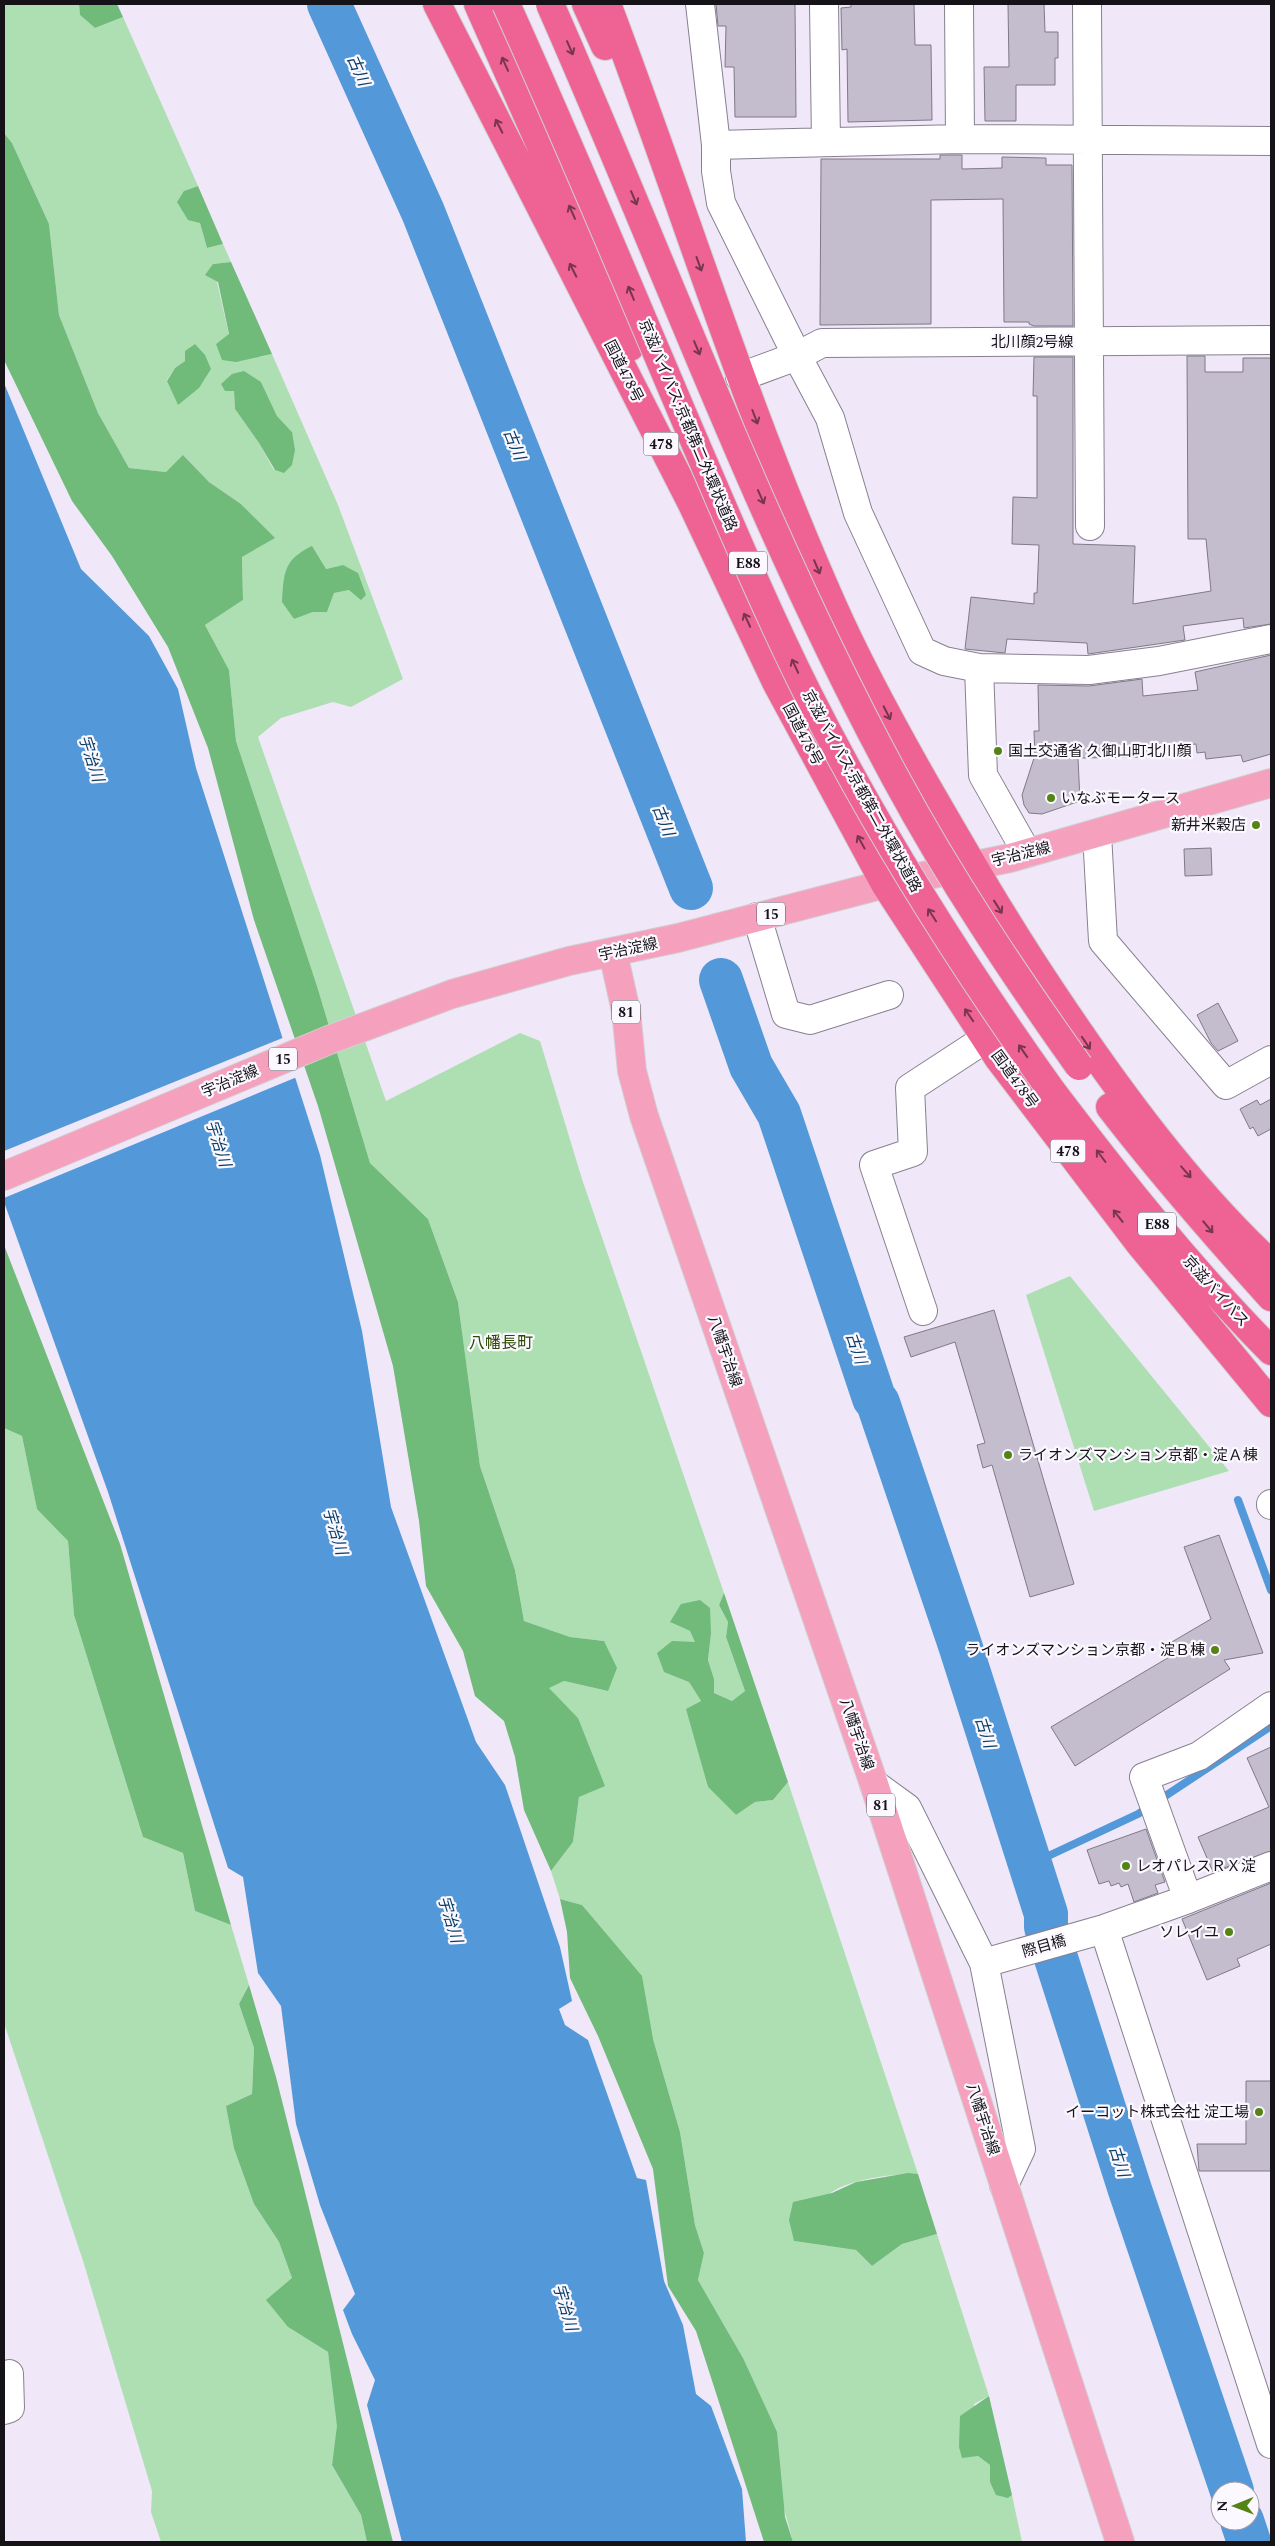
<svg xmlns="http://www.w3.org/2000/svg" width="1275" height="2546" font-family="Spectral,'Noto Sans JP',serif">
<rect width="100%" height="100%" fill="#f0e8f9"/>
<path fill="#aedfb3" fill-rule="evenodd" d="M 4,4 L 79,4 L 80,15 L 95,28 L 123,17 L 198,186 L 184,191 L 200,223 L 207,248 L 223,244 L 231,262 L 213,264 L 229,335 L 216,344 L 260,357 L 272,354 L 338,505 L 403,679 L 351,707 L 333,702 L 281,718 L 258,737 L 386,1101 L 520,1033 L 540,1041 L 582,1179 L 724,1593 L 719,1605 L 728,1622 L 726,1637 L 745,1691 L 732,1701 L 714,1693 L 714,1679 L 708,1660 L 711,1634 L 670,1622 L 690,1631 L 696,1642 L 689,1682 L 701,1701 L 687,1709 L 708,1787 L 736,1815 L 755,1802 L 773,1800 L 788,1782 L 918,2174 C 896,2173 850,2179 832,2192 C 821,2200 803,2229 794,2241 L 856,2250 L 872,2266 L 902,2244 L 937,2234 L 989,2396 L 974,2404 L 978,2456 L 990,2465 L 990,2482 L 1008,2498 L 1012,2495 L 1022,2542 L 793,2542 L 743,2358 L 698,2280 L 704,2253 L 695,2225 L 680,2132 L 653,2039 L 609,1940 L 582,1905 L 560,1899 L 551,1871 L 573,1842 L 579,1797 L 578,1718 L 548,1688 L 564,1681 L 608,1691 L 604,1641 L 570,1637 L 524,1621 L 515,1570 L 480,1466 L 458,1302 L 428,1219 L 370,1163 L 317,986 L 236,741 L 229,670 L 205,625 L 243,600 L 242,557 L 274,538 L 241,504 L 209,482 L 184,456 L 166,472 L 129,468 L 98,413 L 59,315 L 49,224 L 12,143 L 4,133 ZM 185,361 L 178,405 L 167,380 L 175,368 ZM 261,382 L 277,416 L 292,432 L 274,470 L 259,443 L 235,409 L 234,391 ZM 343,565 L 349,590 L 334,593 L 327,612 L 313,612 L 293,619 L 326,569 Z
M 1070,1276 L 1229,1471 L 1094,1511 L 1026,1295 Z
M 4,1428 L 22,1436 L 37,1508 L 68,1541 L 74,1615 L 143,1837 L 183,1853 L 195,1911 L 231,1925 L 249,1985 L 239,2004 L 254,2048 L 252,2094 L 226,2106 L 254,2204 L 279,2242 L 292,2278 L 288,2327 L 328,2352 L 338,2426 L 332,2465 L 361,2515 L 367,2542 L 161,2542 L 151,2512 L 152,2491 L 84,2264 L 4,2023 Z"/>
<path fill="#70ba7a" d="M 79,4 L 117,4 L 123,17 L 95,28 L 80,15 Z
M 4,133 L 12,143 L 49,224 L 59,315 L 98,413 L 129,468 L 166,472 L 183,455 L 209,482 L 241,504 L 275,538 L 242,557 L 243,600 L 205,625 L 229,670 L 236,741 L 317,986 L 370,1163 L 428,1219 L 458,1302 L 480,1466 L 515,1570 L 524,1621 L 570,1637 L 604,1641 L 617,1668 L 608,1691 L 564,1681 L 549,1688 L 578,1718 L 605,1786 L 579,1797 L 573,1842 L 551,1871 L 524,1810 L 515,1757 L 504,1721 L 475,1696 L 463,1651 L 426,1586 L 419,1521 L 393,1366 L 318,1106 L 254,920 L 208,748 L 168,647 L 112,556 L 72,501 L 4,360 Z
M 198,186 L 223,244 L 207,248 L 200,223 L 188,220 L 177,202 L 184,191 Z
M 231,262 L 272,354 L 236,362 L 222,360 L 216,344 L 229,334 L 218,282 L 205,275 L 213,264 Z
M 195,344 L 205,355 L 211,369 L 199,388 L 178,405 L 167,381 L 175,368 L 185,361 L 185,351 Z
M 244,371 L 261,382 L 277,416 L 292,432 L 295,450 L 292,465 L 284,473 L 275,470 L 259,443 L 235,409 L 234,391 L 225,391 L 221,384 L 232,374 Z
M 312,546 L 326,569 L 343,565 L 358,573 L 366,595 L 361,600 L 349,590 L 334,593 L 327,612 L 313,612 L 294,619 L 282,602 C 284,573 283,560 312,546 Z
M 4,1245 L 120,1544 L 231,1925 L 195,1911 L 183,1853 L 143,1837 L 74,1615 L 68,1541 L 37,1509 L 22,1436 L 4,1428 Z
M 724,1593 L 788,1782 L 773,1800 L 755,1802 L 736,1815 L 708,1787 L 686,1709 L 701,1701 L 689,1682 L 664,1672 L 657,1653 L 672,1641 L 695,1642 L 690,1631 L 670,1622 L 681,1604 L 700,1600 L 710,1608 L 711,1634 L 708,1660 L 714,1679 L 714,1693 L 732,1701 L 745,1691 L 726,1637 L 728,1622 L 719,1605 Z
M 560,1899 L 582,1905 L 642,1976 L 653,2039 L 680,2132 L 695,2225 L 704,2253 L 698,2280 L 743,2358 L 777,2432 L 785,2517 L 793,2542 L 764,2542 L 696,2331 L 668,2286 L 653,2169 L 598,2036 L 570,1978 L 567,1932 Z
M 249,1985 L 276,2077 L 393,2542 L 367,2542 L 361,2515 L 332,2465 L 337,2426 L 328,2352 L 288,2327 L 266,2300 L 292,2278 L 279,2242 L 254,2204 L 234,2148 L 226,2106 L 252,2094 L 254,2048 L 239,2004 Z
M 908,2173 L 918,2174 L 937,2234 L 902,2244 L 872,2266 L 856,2250 L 794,2241 L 789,2220 L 793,2202 L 832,2193 L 856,2182 Z
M 989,2396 L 1012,2495 L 1008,2498 L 996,2495 L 990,2482 L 990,2465 L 978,2456 L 962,2458 L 959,2447 L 960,2416 Z"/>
<path fill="#5399d9" d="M 4,383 L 81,569 L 149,636 L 178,689 L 196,768 L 320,1155 L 362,1331 L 391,1507 L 476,1742 L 505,1785 L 560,1947 L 572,2001 L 559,2009 L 565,2025 L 588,2040 L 637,2178 L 646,2180 L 664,2281 L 683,2325 L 696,2394 L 711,2406 L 742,2489 L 746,2542 L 402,2542 L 367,2405 L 375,2380 L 352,2334 L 343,2310 L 355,2294 L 320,2205 L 296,2124 L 281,2006 L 258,1973 L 243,1877 L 228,1868 L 108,1492 L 4,1202 Z"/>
<path fill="#f0e8f9" d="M 285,1037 L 297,1077 L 4,1198 L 4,1151 Z"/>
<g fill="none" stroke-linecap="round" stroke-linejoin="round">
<path stroke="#5399d9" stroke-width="8" d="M 1238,1500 L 1271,1590
M 1029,1865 L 1138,1814 L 1271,1726"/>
<path stroke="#5399d9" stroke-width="44" d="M 329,4 L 423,212 L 691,888
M 721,980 L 751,1066 L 779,1114 L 874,1398 L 878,1403 L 960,1645 L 1046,1914 L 1046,1927 L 1130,2190 L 1232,2491
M 1242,2521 L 1249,2542"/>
</g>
<path fill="#c4bdcd" stroke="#807988" d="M 716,4 L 795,4 L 796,117 L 735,117 L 734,67 L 725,67 L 726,26 L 718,26 Z
M 851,4 L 914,4 L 915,45 L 931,45 L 932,120 L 848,122 L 847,49 L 842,50 L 841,8 L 851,7 Z
M 1008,4 L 1044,4 L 1045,32 L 1058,32 L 1058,58 L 1055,58 L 1055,85 L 1016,85 L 1016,121 L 985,121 L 984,67 L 1009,67 Z
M 940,155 L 962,155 L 962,169 L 1002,168 L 1002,157 L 1046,158 L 1046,165 L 1072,165 L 1073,326 L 1034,326 L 1029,324 L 1029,322 L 1004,322 L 1003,199 L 931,200 L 931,324 L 820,325 L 821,159 L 940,159 Z
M 1187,356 L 1205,356 L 1205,372 L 1243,372 L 1243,358 L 1271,358 L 1271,624 L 1244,628 L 1243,618 L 1183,626 L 1185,640 L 1088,654 L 1087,643 L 1007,639 L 1005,653 L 965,649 L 971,597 L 1034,604 L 1034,593 L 1037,593 L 1039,545 L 1012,544 L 1013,497 L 1037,498 L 1037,396 L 1033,396 L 1034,357 L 1073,357 L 1073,544 L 1135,546 L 1133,604 L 1211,591 L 1206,539 L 1188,539 Z
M 1271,655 L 1271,754 L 1243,762 L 1241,755 L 1206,759 L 1205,752 L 1197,753 L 1196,744 L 1146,749 L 1146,757 L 1078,758 L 1080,801 L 1042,814 L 1029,813 L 1024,805 L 1022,795 L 1035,755 L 1034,731 L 1039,731 L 1038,685 L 1089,686 L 1142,679 L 1143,696 L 1198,690 L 1195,672 Z
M 1211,848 L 1212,875 L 1185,876 L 1184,849 Z
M 1218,1003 L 1238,1041 L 1218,1051 L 1211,1043 L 1197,1015 Z
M 1271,1099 L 1271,1129 L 1258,1136 L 1253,1127 L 1250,1129 L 1240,1109 L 1257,1100 L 1260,1105 Z
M 994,1310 L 1074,1584 L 1030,1597 L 992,1465 L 983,1468 L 977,1445 L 985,1443 L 955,1342 L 911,1357 L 904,1337 Z
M 1219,1535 L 1263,1653 L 1224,1660 L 1230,1669 L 1075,1766 L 1051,1727 L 1171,1656 L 1165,1646 L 1211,1619 L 1184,1547 Z
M 1271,1747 L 1271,1851 L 1213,1872 L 1198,1837 L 1269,1807 L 1247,1758 Z
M 1146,1829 L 1165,1882 L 1155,1885 L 1158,1893 L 1134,1902 L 1128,1884 L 1121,1887 L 1119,1883 L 1111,1886 L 1109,1881 L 1099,1884 L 1087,1850 Z
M 1271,1883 L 1271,1944 L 1237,1959 L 1240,1966 L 1207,1980 L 1182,1919 Z
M 1246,2081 L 1271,2081 L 1271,2171 L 1199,2171 L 1197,2144 L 1246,2144 Z"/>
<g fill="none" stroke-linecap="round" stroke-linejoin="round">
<g stroke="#87808f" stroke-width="30">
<path id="minor" d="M 700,4 L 716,145 L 716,171 L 721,203 L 797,356 L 830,418 L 858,513 L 922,651 L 944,661 L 979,668 L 1089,670 L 1159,661 L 1271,639
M 824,4 L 826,142
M 959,4 L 960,139
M 1087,4 L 1090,526
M 716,145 L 960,139 L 1271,141
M 740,377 L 797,356 L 822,343 L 1271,340
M 979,668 L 983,775 L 1027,853
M 1097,834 L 1103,941 L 1226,1085 L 1271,1060
M 757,917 L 786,1014 L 810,1020 L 889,995
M 923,1311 L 874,1165 L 913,1152 L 910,1088 L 985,1039
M 1271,1504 L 1271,1505
M 874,1784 L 907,1808 L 984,1963 L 1021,2149 L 1004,2185
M 1188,1899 L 1144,1777 L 1199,1756 L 1271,1706
M 1104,1929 L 1271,2444
M 984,1963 L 1104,1929 L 1188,1899 L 1271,1866
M 4,2410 L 10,2408 L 9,2374"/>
</g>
<g stroke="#d0d0d1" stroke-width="30">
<path id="major" d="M 613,953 L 626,1011 L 632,1071 L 644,1116 L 874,1784 L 1120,2542
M 4,1176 L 329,1040 L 452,994 L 569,961 L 678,938 L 885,884 L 1010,858 L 1271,783"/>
</g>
<g stroke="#d0d0d1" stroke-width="30">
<path id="highway" d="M 437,4 L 692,504 L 776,682 L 885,884 L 999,1059 L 1139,1243 L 1271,1403
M 478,4 L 630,347
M 586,4 L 605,46
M 607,4 C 683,204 745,409 833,606 C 860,667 893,727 926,785 C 967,856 1008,927 1054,995 C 1116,1088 1189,1188 1271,1264
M 1051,1090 C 1120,1181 1191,1270 1271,1351
M 1110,1107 C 1161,1173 1215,1235 1271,1297"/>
</g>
<use href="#minor" stroke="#fff" stroke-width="28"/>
<use href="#major" stroke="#f5a1be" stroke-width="28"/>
<use href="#highway" stroke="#ee6393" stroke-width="28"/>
<g stroke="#d0d0d1" stroke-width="30" stroke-linecap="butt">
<path id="highway-bridge" d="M 506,4 C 570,145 629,288 690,431 C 728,519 765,608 808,694 C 878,833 961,964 1051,1090
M 550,4 C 664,262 761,530 896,779 C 950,879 1013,973 1079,1066"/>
</g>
<use href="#highway-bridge" stroke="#ee6393" stroke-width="28"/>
</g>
<defs><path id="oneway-shaft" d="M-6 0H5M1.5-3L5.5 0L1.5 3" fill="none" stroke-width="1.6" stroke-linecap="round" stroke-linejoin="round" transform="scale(1.25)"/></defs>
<g stroke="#77364f">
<use href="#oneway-shaft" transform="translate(570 48) rotate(66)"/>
<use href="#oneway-shaft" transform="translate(505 64) rotate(-114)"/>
<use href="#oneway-shaft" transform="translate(499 126) rotate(-117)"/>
<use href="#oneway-shaft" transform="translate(634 198) rotate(67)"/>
<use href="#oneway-shaft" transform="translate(572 212) rotate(-114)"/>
<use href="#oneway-shaft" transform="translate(699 264) rotate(70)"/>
<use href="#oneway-shaft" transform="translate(573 270) rotate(-117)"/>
<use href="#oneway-shaft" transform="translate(631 293) rotate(-113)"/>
<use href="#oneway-shaft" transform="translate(697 348) rotate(67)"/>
<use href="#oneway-shaft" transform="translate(755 417) rotate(69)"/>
<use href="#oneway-shaft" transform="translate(761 497) rotate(66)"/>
<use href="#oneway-shaft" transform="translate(817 567) rotate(67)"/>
<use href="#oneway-shaft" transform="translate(747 620) rotate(-115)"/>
<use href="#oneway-shaft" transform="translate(795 666) rotate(-115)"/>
<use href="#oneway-shaft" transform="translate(887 713) rotate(63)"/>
<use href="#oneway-shaft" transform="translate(861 842) rotate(-119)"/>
<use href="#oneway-shaft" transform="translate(998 907) rotate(58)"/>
<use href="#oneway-shaft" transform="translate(932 915) rotate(-123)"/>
<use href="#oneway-shaft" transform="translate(969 1015) rotate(-124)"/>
<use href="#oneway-shaft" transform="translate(1086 1043) rotate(56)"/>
<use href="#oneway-shaft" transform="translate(1023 1051) rotate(-125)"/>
<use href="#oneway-shaft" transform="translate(1101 1156) rotate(-127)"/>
<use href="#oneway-shaft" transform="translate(1186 1172) rotate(49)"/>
<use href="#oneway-shaft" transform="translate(1118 1216) rotate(-128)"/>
<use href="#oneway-shaft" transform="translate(1208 1227) rotate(50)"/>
</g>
<g fill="#548415" stroke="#fbf8ff" stroke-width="2">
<circle cx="998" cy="751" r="5"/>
<circle cx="1051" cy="798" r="5"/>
<circle cx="1256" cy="825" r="5"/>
<circle cx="1008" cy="1455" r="5"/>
<circle cx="1215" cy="1650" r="5"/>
<circle cx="1126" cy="1866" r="5"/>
<circle cx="1229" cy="1932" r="5"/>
<circle cx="1259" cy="2112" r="5"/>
</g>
<g text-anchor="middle" stroke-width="4.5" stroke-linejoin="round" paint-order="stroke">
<g fill="#fbf8ff" stroke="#5a575d" stroke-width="1">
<rect x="643.5" y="432.5" width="35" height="23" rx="4"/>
<rect x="729" y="551.5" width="38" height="23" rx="4"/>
<rect x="757" y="902.5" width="28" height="23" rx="4"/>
<rect x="612" y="1000.5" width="28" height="23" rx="4"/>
<rect x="269" y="1047.5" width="28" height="23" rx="4"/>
<rect x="1050.5" y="1139.5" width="35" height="23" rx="4"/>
<rect x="1138" y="1212.5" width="38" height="23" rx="4"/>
<rect x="867" y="1793.5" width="28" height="23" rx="4"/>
</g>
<g font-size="14" font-weight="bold" fill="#151218">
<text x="661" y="449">478</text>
<text x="748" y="568">E88</text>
<text x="771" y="919">15</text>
<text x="626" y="1017">81</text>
<text x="283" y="1064">15</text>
<text x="1068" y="1156">478</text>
<text x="1157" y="1229">E88</text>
<text x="881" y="1810">81</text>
</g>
<g font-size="15" fill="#151218" stroke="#fbf8ff">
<text x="1032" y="347">北川顔2号線</text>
<text transform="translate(624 371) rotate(63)" y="5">国道478号</text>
<text transform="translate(688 425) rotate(67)" y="5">京滋バイパス;京都第二外環状道路</text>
<text transform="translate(803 734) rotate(62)" y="5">国道478号</text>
<text transform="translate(862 791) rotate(61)" y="5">京滋バイパス;京都第二外環状道路</text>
<text transform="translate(1021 854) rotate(-14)" y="5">宇治淀線</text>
<text transform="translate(628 949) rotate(-12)" y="5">宇治淀線</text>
<text transform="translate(1015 1079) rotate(54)" y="5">国道478号</text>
<text transform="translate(230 1081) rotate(-23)" y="5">宇治淀線</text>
<text transform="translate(1216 1291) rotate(48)" y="5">京滋バイパス</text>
<text transform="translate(725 1351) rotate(71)" y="5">八幡宇治線</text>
<text transform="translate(857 1734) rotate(71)" y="5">八幡宇治線</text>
<text transform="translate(1044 1946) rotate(-16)" y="5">際目橋</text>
<text transform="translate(983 2119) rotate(72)" y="5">八幡宇治線</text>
</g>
<g font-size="15" fill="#151218" stroke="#fbf8ff" text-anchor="start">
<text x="1008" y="756">国土交通省 久御山町北川顔</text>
<text x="1061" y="803">いなぶモータース</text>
<text x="1246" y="830" text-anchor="end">新井米穀店</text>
<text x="1018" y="1460">ライオンズマンション京都・淀Ａ棟</text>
<text x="1205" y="1655" text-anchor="end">ライオンズマンション京都・淀Ｂ棟</text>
<text x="1136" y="1871">レオパレスＲＸ淀</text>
<text x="1219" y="1937" text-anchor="end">ソレイユ</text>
<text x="1249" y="2117" text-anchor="end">イーコット株式会社 淀工場</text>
</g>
<g font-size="16" font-style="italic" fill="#093f69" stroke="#fbf8ff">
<text transform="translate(359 70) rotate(66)" y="6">古川</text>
<text transform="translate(515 444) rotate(68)" y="6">古川</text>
<text transform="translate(92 758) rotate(72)" y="6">宇治川</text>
<text transform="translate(664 820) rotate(68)" y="6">古川</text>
<text transform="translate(219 1143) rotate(72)" y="6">宇治川</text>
<text transform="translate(857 1348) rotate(71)" y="6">古川</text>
<text transform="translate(336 1531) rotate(73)" y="6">宇治川</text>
<text transform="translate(986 1732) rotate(72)" y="6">古川</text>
<text transform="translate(451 1919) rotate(73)" y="6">宇治川</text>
<text transform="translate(1120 2161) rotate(72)" y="6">古川</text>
<text transform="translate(566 2307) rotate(73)" y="6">宇治川</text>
</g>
<g font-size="16" fill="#2b4901" stroke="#fbf8ff">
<text x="501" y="1348">八幡長町</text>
</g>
</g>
<rect width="1275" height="2546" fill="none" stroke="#151218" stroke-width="10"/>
<g transform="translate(1235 2506) rotate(269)"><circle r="24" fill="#fbf8ff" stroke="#9f9ca3"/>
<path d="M0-4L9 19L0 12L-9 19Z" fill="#548415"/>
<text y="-8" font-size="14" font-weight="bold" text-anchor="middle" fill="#151218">N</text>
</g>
</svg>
